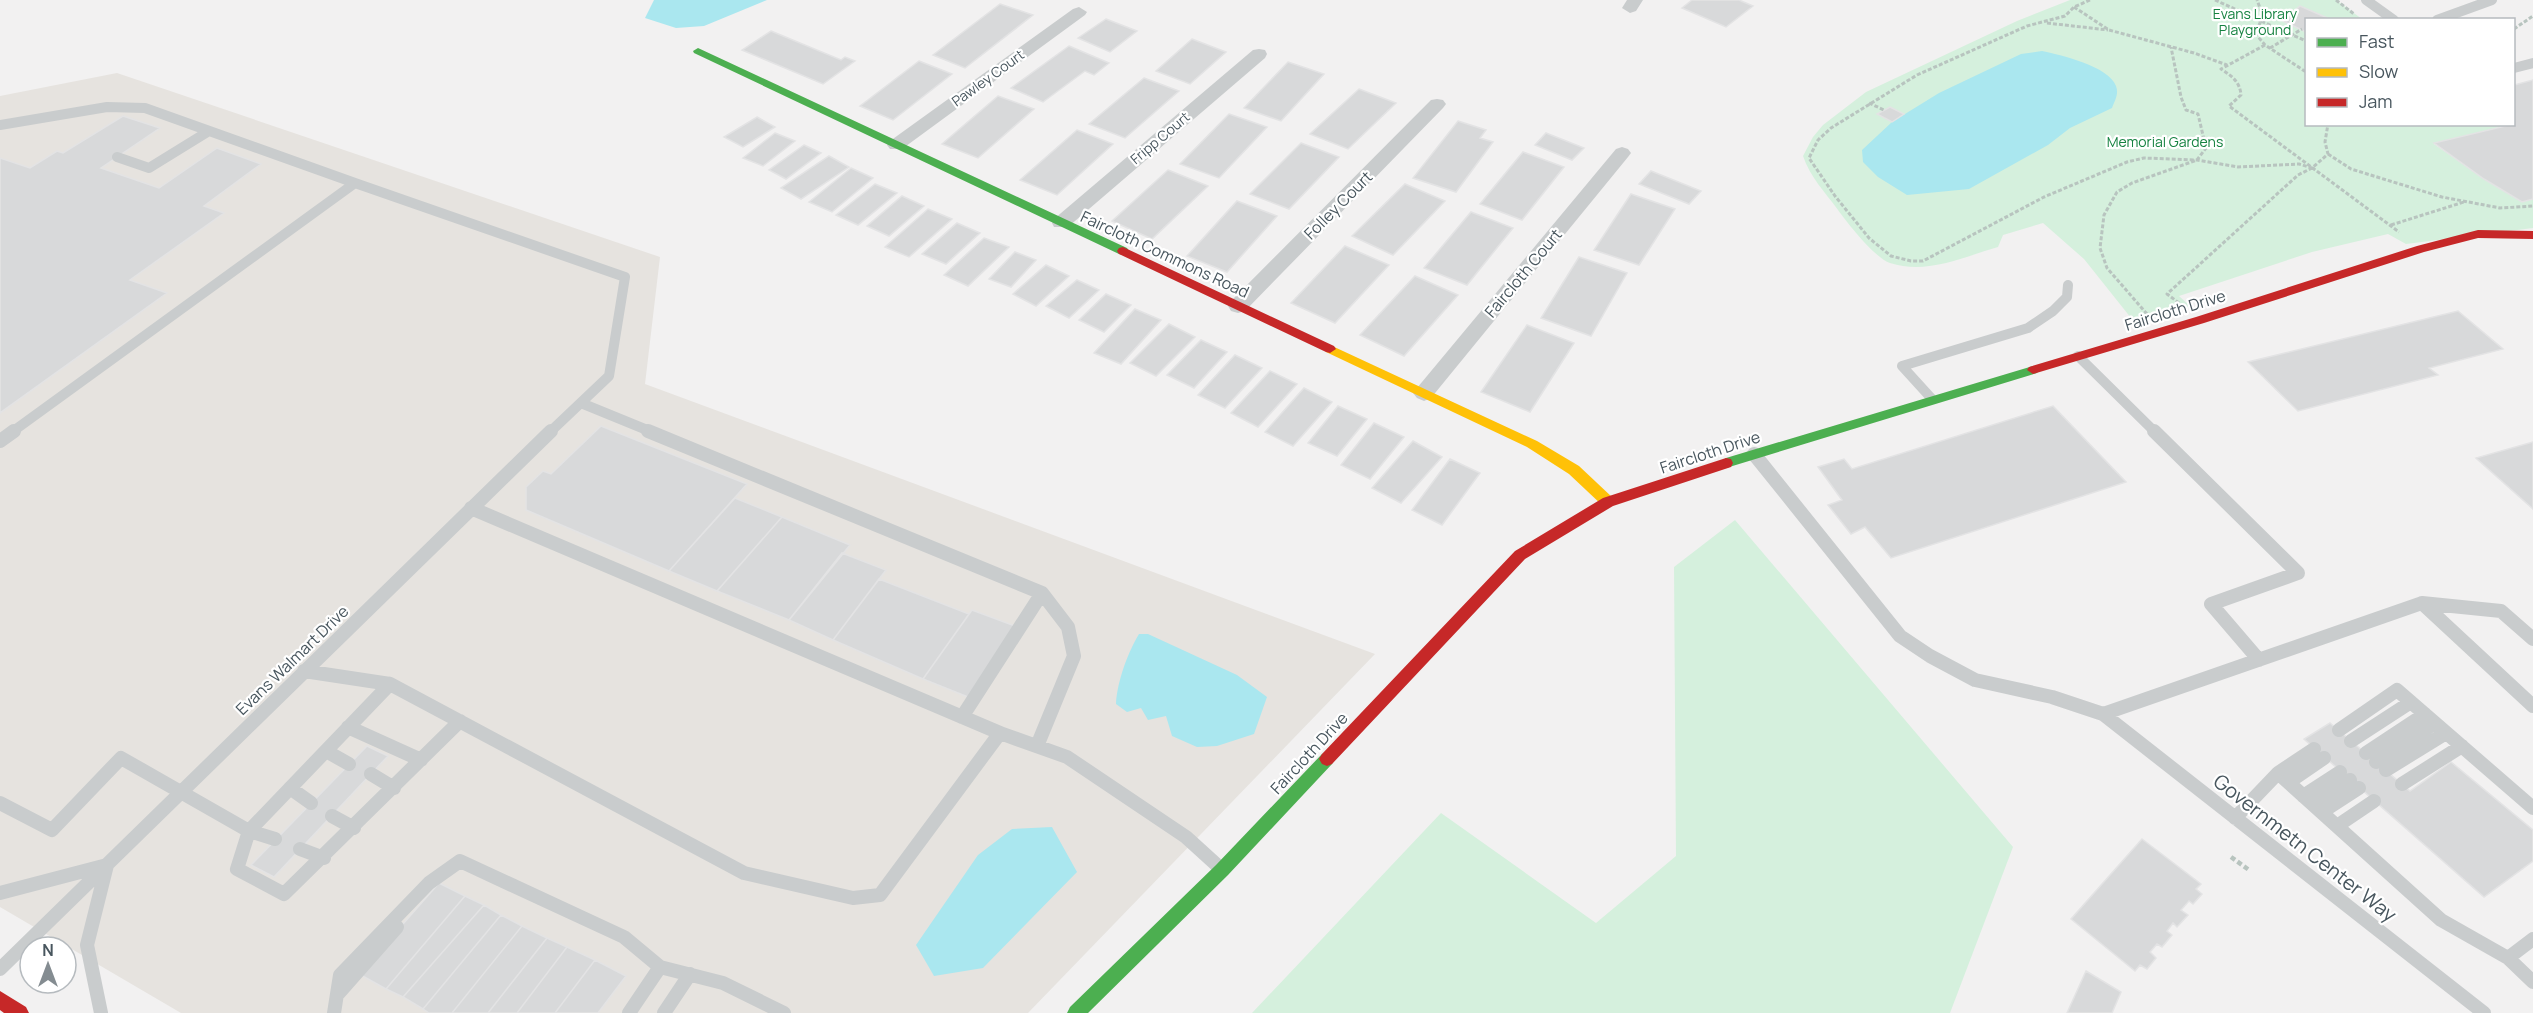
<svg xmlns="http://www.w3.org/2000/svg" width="2533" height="1013" font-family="Manrope,sans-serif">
<rect width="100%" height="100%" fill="#f2f1f1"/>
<path fill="#e6e3df" d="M 117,73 L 660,257 L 645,384 L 1375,654 L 1028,1013 L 181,1013 L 0,907 L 0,96 Z"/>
<path fill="#d5f0dd" d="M 2070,0 L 2336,0 L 2362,19 L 2306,20 L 2306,124 L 2507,125 L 2434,144 L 2484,179 L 2522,202 L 2533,199 L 2533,228 L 2406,244 L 2388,234 L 2312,252 L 2179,296 L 2190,306 L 2135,323 L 2084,259 L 2043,223 L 2003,235 L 1998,247 C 1963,257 1927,275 1890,263 C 1875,258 1848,224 1838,210 C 1825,192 1810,177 1803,156 L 1813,137 L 1823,125 L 1866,92 L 2017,21 Z
M 1735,520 L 2013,847 L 1950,1013 L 1252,1013 L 1441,813 L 1596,923 L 1676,856 L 1674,567 Z"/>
<path fill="#aae7ef" d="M 654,0 L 767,0 L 704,26 L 676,28 L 645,18 Z
M 2042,51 C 2060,55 2109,66 2116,86 C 2119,94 2115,100 2112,108 L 2070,128 L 2048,145 L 1969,189 L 1907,195 L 1878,177 L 1863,162 L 1862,150 L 1892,122 L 1939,93 L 2021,54 Z
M 1139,634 L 1148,634 L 1237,675 L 1267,697 L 1254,734 L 1217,746 L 1197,747 L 1172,736 L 1166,716 L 1148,720 L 1141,708 L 1127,712 L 1116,704 C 1117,682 1128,652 1139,634 Z
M 1052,827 L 1077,872 L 983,968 L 934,976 L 916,945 L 978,855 L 1012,829 Z"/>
<path fill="#d8d9da" stroke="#e3e3e4" stroke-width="1.5" d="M 1692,0 L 1739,0 L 1753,6 L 1726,27 L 1682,8 Z
M 1000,4 L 1033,15 L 965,68 L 933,55 Z
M 2300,6 L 2332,20 L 2306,20 L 2306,32 L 2283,21 Z
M 1106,19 L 1137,31 L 1110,52 L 1078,38 Z
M 771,31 L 841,60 L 845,57 L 855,61 L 823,84 L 742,50 Z
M 1192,39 L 1226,52 L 1190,84 L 1156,71 Z
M 1069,46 L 1109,63 L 1094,75 L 1085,71 L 1043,102 L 1011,88 Z
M 919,61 L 952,74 L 893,120 L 860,106 Z
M 1288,62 L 1324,74 L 1281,121 L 1244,108 Z
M 1144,78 L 1179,91 L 1125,138 L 1089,124 Z
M 2533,80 L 2533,199 L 2522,202 L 2484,179 L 2434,143 L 2514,124 L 2514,85 Z
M 1359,89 L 1396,103 L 1348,149 L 1310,134 Z
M 998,96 L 1034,109 L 978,158 L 942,144 Z
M 1890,107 L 1904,114 L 1892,122 L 1877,114 Z
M 1229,114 L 1267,127 L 1219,178 L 1180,164 Z
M 123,116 L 160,128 L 101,168 L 159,188 L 217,148 L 261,164 L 204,206 L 224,213 L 130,280 L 167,293 L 0,413 L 0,158 L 30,168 L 57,151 L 63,153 Z
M 757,117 L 775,127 L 743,147 L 724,137 Z
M 1458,121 L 1486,130 L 1480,138 L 1493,142 L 1456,192 L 1413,178 Z
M 1077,130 L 1113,144 L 1057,195 L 1020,180 Z
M 775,133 L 795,141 L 763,166 L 743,158 Z
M 1546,133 L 1584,148 L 1572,160 L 1535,145 Z
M 1301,143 L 1339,157 L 1289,209 L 1250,194 Z
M 804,145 L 821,153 L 786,179 L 769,170 Z
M 1523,152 L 1564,167 L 1522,220 L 1480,204 Z
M 829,156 L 849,167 L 801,199 L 781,188 Z
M 851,168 L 873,178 L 832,212 L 809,202 Z
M 1168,170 L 1208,186 L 1152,239 L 1112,221 Z
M 1651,171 L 1701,191 L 1689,204 L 1639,184 Z
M 875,184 L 897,193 L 858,225 L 836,215 Z
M 1405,184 L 1445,201 L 1393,255 L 1352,236 Z
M 1631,194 L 1675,209 L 1639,265 L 1594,250 Z
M 902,196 L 924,206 L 889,236 L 867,226 Z
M 1237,201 L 1277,216 L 1227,272 L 1187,256 Z
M 928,209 L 952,219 L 909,257 L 885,247 Z
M 1471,212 L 1513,228 L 1467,285 L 1424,268 Z
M 957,223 L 980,233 L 946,264 L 922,254 Z
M 984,238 L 1009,247 L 968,286 L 944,275 Z
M 1345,246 L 1389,265 L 1335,323 L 1291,303 Z
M 1015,252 L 1036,260 L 1011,287 L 989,279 Z
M 1579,257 L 1627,273 L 1591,336 L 1541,318 Z
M 1046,265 L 1069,276 L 1036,306 L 1013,294 Z
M 1415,276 L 1458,295 L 1404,356 L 1360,335 Z
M 1077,280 L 1099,290 L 1069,318 L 1046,306 Z
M 1106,294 L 1131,305 L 1104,332 L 1079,320 Z
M 1135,309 L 1161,320 L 1121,364 L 1094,353 Z
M 2458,311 L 2503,349 L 2429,368 L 2438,375 L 2298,411 L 2248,362 Z
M 1169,324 L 1195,337 L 1156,376 L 1130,363 Z
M 1527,325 L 1574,343 L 1530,412 L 1481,392 Z
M 1201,340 L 1227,352 L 1194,388 L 1167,375 Z
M 1235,355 L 1262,368 L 1225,408 L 1198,395 Z
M 1270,371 L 1297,384 L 1258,427 L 1231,413 Z
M 1304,388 L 1332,402 L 1293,446 L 1265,432 Z
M 1338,406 L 1367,419 L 1337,456 L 1308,443 Z
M 2053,406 L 2126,482 L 1891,558 L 1865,527 L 1851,534 L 1828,505 L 1842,500 L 1818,467 L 1844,459 L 1852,469 Z
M 1374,423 L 1404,437 L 1370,479 L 1341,465 Z
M 601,426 L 747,484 L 669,571 L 526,510 L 526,487 L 543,471 L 551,474 Z
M 1413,441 L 1442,457 L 1401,503 L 1372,488 Z
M 2533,442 L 2533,509 L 2476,458 Z
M 1450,459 L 1480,473 L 1442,525 L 1412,510 Z
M 735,498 L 782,517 L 717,591 L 669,571 Z
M 782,517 L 850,545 L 789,620 L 717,591 Z
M 842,553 L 886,570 L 833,640 L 789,620 Z
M 879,579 L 969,614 L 923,679 L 833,640 Z
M 972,610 L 1015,626 L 968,697 L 923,679 Z
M 2330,723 L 2410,791 L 2451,762 L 2533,830 L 2533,861 L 2484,897 L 2304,739 Z
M 367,746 L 388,756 L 274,877 L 251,865 Z
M 2142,839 L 2201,884 L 2196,889 L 2202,894 L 2193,904 L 2189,901 L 2181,910 L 2188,915 L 2177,927 L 2173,923 L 2167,931 L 2172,935 L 2162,947 L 2157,944 L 2150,952 L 2156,958 L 2147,969 L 2140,965 L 2135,971 L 2071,919 Z
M 439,883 L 465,896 L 386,989 L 359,974 Z
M 465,896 L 484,905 L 403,997 L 386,989 Z
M 484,905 L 501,915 L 423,1009 L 403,997 Z
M 501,915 L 522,926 L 452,1013 L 429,1013 L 423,1009 Z
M 522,926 L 547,938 L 488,1013 L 452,1013 Z
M 547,938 L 567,947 L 517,1013 L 488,1013 Z
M 567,947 L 595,960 L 555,1013 L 517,1013 Z
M 595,960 L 626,976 L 598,1013 L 555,1013 Z
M 2086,971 L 2121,992 L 2112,1013 L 2067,1013 Z"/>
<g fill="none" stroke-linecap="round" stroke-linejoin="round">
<path stroke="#b8c4bf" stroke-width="3" stroke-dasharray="4 2" stroke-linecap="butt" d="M 2090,0 L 2074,7 L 2065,16 L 2027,26 L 1917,75 L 1831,128 L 1818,140 L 1809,158 L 1835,196 L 1869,238 L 1891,256 L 1911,261 L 1923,261 L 2044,197 L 2127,162 L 2144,158 L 2197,160 L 2238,167 L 2299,164 L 2312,168 L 2328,154 L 2325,142 L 2328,124
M 2215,0 L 2261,21 L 2263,16 L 2257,0
M 2336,0 L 2354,14
M 2074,7 L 2109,30 L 2194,53 L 2227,65
M 2047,23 L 2108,30
M 2514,29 L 2533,16
M 2251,32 L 2255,33 L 2261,21 L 2306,41
M 2255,33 L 2265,45 L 2306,72
M 2265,45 L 2221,69 C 2232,76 2240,82 2241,95 L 2229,106 L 2399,232
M 2270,48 L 2302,29
M 1869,103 L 1884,110
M 2328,154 L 2351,169 L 2442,197 L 2500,208 L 2533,206
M 2391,225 L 2464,202
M 2179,303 L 2167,294 L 2298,175 L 2312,168
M 2147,314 L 2107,268 L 2100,248 L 2104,215 L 2117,192 L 2132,183 L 2197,160 L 2206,148 L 2198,114 L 2186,110 L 2181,97 L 2171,47"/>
<path stroke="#b8c4bf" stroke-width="4.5" stroke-dasharray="5 3" stroke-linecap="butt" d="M 2231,857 L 2249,870"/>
<path stroke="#c9cccd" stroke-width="10" d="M 2366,0 L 2394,20
M 2437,20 L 2492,0
M 2514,68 L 2533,63
M 0,125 L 107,107 L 145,108 L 355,183
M 117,157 L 149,168 L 209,131
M 2078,356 L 2155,432
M 1932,399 L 1902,366 L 2028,328 L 2053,311 L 2067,297 L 2068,285
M 581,403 L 652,432
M 12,432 L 355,183 L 625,277 L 609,376 L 550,432"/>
<path stroke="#c9cccd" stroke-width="14" d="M 648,431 L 1042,593 L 1068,627 L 1074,656 L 1037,746
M 2154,431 L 2298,573 L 2211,604 L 2259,660
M 0,441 L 14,431
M 1754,454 L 1900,636 L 1930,656 L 1975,680 L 2052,697 L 2103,714 L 2422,603 L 2501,611 L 2533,639
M 2422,603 L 2533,706
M 304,671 L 390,684
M 2103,714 L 2484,1013
M 962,717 L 1042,593
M 348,727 L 421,760
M 2339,730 L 2397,690 L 2533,808
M 1000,733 L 1067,757 L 1186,837 L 1219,867
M 2351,741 L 2411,702
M 326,751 L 349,764
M 2366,753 L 2425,714
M 2376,762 L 2435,723
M 2386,770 L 2446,733
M 2278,773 L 2314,749
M 371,774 L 394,788
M 2289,782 L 2324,758
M 2402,784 L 2462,746
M 290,788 L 311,803
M 2303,796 L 2340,772
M 0,803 L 52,830 L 121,758 L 249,831 L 390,684 L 744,873 L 853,898 L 880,895 L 1000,733 L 471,508
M 2314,805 L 2350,780
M 2322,812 L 2359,788
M 332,816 L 354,828
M 2235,818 L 2278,773 L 2441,920 L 2508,958
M 2337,826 L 2374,801
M 275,839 L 249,831 L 237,869 L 284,894 L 460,721
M 300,849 L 324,858
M 0,893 L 107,865 L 87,945 L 101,1013
M 2533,939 L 2508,958 L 2533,982
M 0,969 L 551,431
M 337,995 L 397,927
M 334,1013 L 340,975 L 429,883 L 460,861 L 624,937 L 660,967
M 629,1013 L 660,967 L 723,983 L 784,1013
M 664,1013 L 690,974"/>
<path fill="#c9cccd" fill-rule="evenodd" d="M 1627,0 L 1643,0 L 1636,11 L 1630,13 L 1622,8 Z
M 1079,7 L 1087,12 L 1085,15 L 902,149 L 890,149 L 887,145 L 890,141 L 1073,9 Z
M 1259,49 L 1265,50 L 1267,54 L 1265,58 L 1068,227 L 1054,227 L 1052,223 L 1054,219 L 1253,50 Z
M 1437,99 L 1443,100 L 1446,104 L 1443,108 L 1245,311 L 1238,313 L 1231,311 L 1228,306 L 1231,301 L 1431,100 Z
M 1622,147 L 1628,149 L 1631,153 L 1628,157 L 1431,398 L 1424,401 L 1417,398 L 1413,393 L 1417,388 L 1616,149 Z"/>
<path fill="#4caf50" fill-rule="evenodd" d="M 698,48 L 1127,248 L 1129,251 L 1123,255 L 1119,254 L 694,53 L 693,51 Z
M 2033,366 L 2037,367 L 2039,370 L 2037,373 L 1726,468 L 1719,463 L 1726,458 Z
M 1327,752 L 1332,754 L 1335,759 L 1332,764 L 1228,875 L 1088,1013 L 1067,1013 L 1070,1007 L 1216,865 L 1322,754 Z"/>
<path fill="#ffc107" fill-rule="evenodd" d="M 1330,345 L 1537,441 L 1579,466 L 1613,498 L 1615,502 L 1613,506 L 1603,506 L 1569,474 L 1527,447 L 1326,352 L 1324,349 Z"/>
<path fill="#c62828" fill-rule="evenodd" d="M 2478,230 L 2533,231 L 2533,239 L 2478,238 L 2424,252 L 2204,323 L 2033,374 L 2027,370 L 2029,367 L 2196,317 L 2417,246 Z
M 1123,247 L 1334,346 L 1336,349 L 1330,353 L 1326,352 L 1119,254 L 1117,251 L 1119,248 Z
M 1726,458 L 1731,459 L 1733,463 L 1731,467 L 1613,506 L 1525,559 L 1332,764 L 1327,766 L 1322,764 L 1319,759 L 1322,754 L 1515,551 L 1603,498 Z
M 0,991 L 26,1007 L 29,1013 L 4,1013 L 0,1010 Z"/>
</g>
<g text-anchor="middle" stroke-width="4.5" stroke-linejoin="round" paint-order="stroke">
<g font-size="14" fill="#168241" stroke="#fff">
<text x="2255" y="19">Evans Library<tspan x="2255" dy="16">Playground</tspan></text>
<text x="2165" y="147">Memorial Gardens</text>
</g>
<g font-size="14" fill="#48565e" stroke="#fff">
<text transform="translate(988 78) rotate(-36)" y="5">Pawley Court</text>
<text transform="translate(1160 138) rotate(-40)" y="5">Fripp Court</text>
</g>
<g font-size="16" fill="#48565e" stroke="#fff">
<text transform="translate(1338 205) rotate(-45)" y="6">Folley Court</text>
<text transform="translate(1165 254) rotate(25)" y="6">Faircloth Commons Road</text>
<text transform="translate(1523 273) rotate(-50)" y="6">Faircloth Court</text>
<text transform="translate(2175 310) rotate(-17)" y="6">Faircloth Drive</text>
<text transform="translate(1710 452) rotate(-18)" y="6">Faircloth Drive</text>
<text transform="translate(292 660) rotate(-44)" y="6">Evans Walmart Drive</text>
<text transform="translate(1309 753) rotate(-47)" y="6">Faircloth Drive</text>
</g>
<g font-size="20" fill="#48565e" stroke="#fff">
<text transform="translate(2305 848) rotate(38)" y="7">Governmetn Center Way</text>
</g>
</g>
<rect x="2305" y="18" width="210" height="108" fill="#ffffff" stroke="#b6bbbf" stroke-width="1.5"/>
<rect x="2317" y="38" width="30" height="9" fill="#4caf50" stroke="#b6bbbf" stroke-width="1.5"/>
<text x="2359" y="48" font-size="18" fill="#48565e">Fast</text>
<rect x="2317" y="68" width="30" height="9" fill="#ffc107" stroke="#b6bbbf" stroke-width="1.5"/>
<text x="2359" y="78" font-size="18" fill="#48565e">Slow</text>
<rect x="2317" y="98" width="30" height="9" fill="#c62828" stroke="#b6bbbf" stroke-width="1.5"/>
<text x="2359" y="108" font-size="18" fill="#48565e">Jam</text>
<g transform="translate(48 965)"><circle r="28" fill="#ffffff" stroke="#b6bbbf" stroke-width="1.5"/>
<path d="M0-4.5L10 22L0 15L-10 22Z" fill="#848c91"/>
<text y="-9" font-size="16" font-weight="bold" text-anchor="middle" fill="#48565e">N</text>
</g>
</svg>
